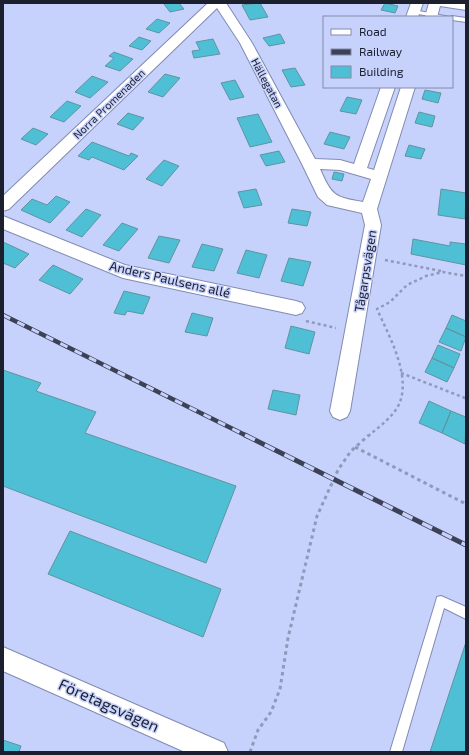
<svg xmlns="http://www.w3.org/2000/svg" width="469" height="755" font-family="'Exo 2',sans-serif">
<rect width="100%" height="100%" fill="#c7d2fc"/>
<path fill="#4fbfd5" stroke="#5f949f" d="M 167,3 L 179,3 L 184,9 L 170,12 L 164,4 Z
M 260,3 L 268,17 L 250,20 L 242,5 Z
M 385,3 L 398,6 L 395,13 L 381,10 Z
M 157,19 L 170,23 L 159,33 L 146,29 Z
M 280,34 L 285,43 L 269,46 L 263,38 Z
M 139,37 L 151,41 L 142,50 L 129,46 Z
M 213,39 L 220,54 L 194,58 L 192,51 L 200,50 L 196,42 Z
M 114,52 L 133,59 L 120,71 L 105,66 L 114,58 L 109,56 Z
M 295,68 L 305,85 L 291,87 L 282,70 Z
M 165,74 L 180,78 L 163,97 L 148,92 Z
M 92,76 L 108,82 L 90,98 L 75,92 Z
M 235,80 L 244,97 L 230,100 L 221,83 Z
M 425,90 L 441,93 L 438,103 L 422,99 Z
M 347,97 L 362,100 L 356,114 L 340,111 Z
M 67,101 L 81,106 L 64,122 L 50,117 Z
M 419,112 L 435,116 L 432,127 L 415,123 Z
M 128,113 L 144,118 L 133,130 L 117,124 Z
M 258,114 L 272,142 L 250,147 L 237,118 Z
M 33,128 L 48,134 L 36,145 L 21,139 Z
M 330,132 L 350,137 L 344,149 L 324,144 Z
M 92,142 L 129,156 L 131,153 L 138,156 L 124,170 L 92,157 L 89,160 L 78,156 Z
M 409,145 L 425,149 L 421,159 L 405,156 Z
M 279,151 L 285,162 L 266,166 L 260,155 Z
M 164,160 L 179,166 L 162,186 L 146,179 Z
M 334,172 L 344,174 L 342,181 L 332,179 Z
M 256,189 L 262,205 L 244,208 L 238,192 Z
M 441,189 L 466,193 L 465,219 L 438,215 Z
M 56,196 L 70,202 L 50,223 L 21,210 L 32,199 L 47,205 Z
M 86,209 L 101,215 L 82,237 L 66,230 Z
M 292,209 L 311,212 L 307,226 L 288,223 Z
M 122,223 L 138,229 L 119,251 L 103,245 Z
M 159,236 L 180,240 L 169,263 L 148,258 Z
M 413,239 L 450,246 L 450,242 L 466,244 L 466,265 L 411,254 Z
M 3,242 L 29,254 L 15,268 L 3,263 Z
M 202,244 L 223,249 L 214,271 L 192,267 Z
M 246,250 L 267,255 L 259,278 L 237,273 Z
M 289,258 L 311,262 L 303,286 L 281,281 Z
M 53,265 L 83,279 L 70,294 L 39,280 Z
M 124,291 L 150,297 L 143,314 L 127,311 L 125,315 L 114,313 Z
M 192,313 L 213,318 L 207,336 L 185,332 Z
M 452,315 L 466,321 L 466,337 L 446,328 Z
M 291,326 L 315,332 L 309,354 L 285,348 Z
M 446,328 L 466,337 L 461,351 L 439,342 Z
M 438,345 L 460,354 L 454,368 L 432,358 Z
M 432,358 L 454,368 L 447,382 L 425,372 Z
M 3,370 L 41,383 L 36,391 L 96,412 L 85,433 L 236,486 L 206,563 L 3,486 Z
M 273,390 L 300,395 L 296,415 L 268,409 Z
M 429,401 L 451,411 L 442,433 L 419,423 Z
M 451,411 L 466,417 L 465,444 L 442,433 Z
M 70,531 L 221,589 L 203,637 L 48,574 Z
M 466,642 L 466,752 L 430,752 Z
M 3,740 L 21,746 L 19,752 L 3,752 Z"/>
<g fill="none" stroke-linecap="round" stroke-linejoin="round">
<g stroke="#818bb1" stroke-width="2">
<path id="service" d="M 414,10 L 450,17 L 452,16 L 466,18 L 466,22 L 452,20 L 452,17 L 436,17 L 412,13 L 411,12 Z
M 441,596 L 466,607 L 466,619 L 444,608 L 402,752 L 390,752 L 436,601 L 437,597 Z"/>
</g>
<g stroke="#818bb1" stroke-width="2">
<path id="minor" d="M 208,3 L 226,3 L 252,43 L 315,159 L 340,160 L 354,164 L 381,87 L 395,87 L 367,168 L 374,170 L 401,87 L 415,87 L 377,209 L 381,225 L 350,411 L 347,417 L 340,420 L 333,417 L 330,411 L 365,225 L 362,213 L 327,205 L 318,197 L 302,164 L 240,43 L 217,8 L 9,209 L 3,211 L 3,196 ZM 320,169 L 340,170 L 371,179 L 363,202 C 334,197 332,196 320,169 Z
M 411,3 L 423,3 L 418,17 L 406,17 Z
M 429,3 L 466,3 L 466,10 L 440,6 L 437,17 L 425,17 Z
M 3,216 L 125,265 L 296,301 L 302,303 L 305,308 L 302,313 L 296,315 L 123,278 L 3,229 Z
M 3,647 L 224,743 L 228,752 L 185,752 L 3,671 Z"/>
</g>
<path stroke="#9099bb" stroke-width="2.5" stroke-dasharray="3 3" stroke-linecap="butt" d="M 385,260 L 441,271
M 306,321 L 336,328
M 401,373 L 465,398 L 466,396
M 368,436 C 378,428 390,419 397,408 C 414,380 389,336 377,309 L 390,302 L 407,285 L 426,276 L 443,272 L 466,276"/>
<path stroke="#9099bb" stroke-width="3" stroke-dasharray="3.5 3.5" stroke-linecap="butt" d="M 355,447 L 466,504
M 250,752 L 258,730 L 271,712 L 280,689 L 288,638 L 317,516 L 338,470 L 351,451 L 369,435"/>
<use href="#service" fill="#fff" fill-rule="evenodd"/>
<use href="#minor" fill="#fff" fill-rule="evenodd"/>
<g stroke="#3c4155" stroke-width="4.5">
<path id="rail-far1" d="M 3,315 L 247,436"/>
</g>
<g stroke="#3c4155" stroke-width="5">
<path id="rail" d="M 245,435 L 466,545"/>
</g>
<use href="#rail-far1" stroke="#c7d2fc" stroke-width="3" stroke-dasharray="8" stroke-linecap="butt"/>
<use href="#rail" stroke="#c7d2fc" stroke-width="3.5" stroke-dasharray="11" stroke-linecap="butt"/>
</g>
<g text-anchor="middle" stroke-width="3" stroke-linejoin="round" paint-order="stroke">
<g font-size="11" fill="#1b1f2e" stroke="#c7d2fc">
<text transform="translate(267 83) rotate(62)" y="4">Hällegatan</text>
<text transform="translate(109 104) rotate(-44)" y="4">Norra Promenaden</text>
</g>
<g font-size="13" fill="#1b1f2e" stroke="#c7d2fc">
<text transform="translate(365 271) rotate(-81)" y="5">Tågarpsvägen</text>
<text transform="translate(170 279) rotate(13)" y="5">Anders Paulsens allé</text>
</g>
<g font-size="16" fill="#1b1f2e" stroke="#c7d2fc">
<text transform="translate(109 705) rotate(24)" y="6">Företagsvägen</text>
</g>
</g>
<rect width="469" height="755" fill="none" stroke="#1b1f2e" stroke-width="8"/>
<rect x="323" y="16" width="130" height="72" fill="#c7d2fc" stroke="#828aaa"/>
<rect x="331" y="29" width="20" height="6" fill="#ffffff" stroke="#828aaa"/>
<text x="359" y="36" font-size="12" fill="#1b1f2e">Road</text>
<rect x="331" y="49" width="20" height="6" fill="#3c4155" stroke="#828aaa"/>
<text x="359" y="56" font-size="12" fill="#1b1f2e">Railway</text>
<rect x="331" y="66" width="20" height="12" fill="#4fbfd5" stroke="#828aaa"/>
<text x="359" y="76" font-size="12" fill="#1b1f2e">Building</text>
</svg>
